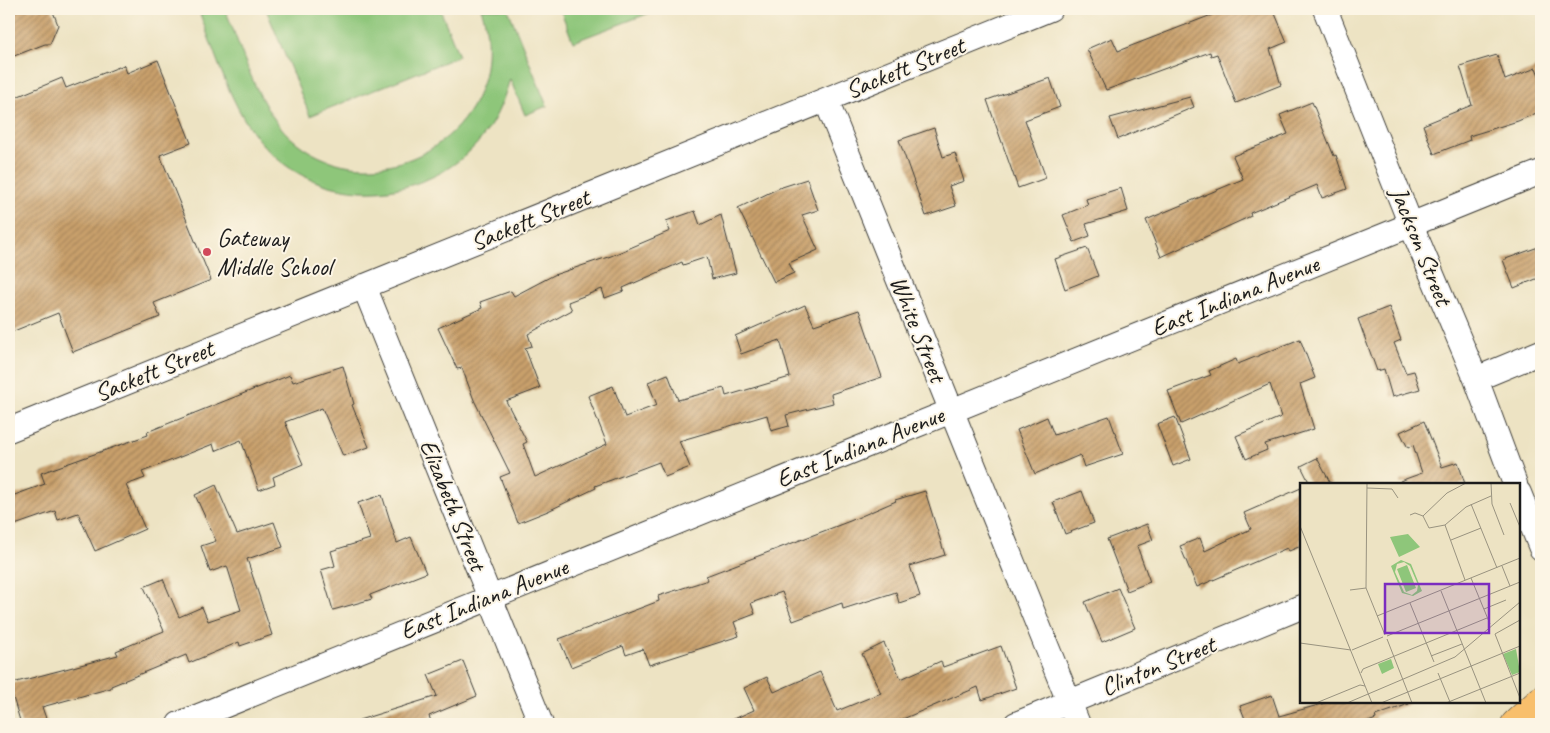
<svg xmlns="http://www.w3.org/2000/svg" width="1550" height="733" font-family="Caveat,sans-serif">
<style>
.park{fill:#8ec67a;stroke:#55714b}
.building{fill:url(#building-hatch)}
.lines{fill:none;stroke-linecap:round;stroke-linejoin:round}
.street-casing{stroke:#3b3a35;stroke-width:26}
.highway-casing{stroke:#3b3a35;stroke-width:29}
.street{stroke:#fff;stroke-width:24}
.highway{stroke:#f8bf6c;stroke-width:28}
.poi-dot{fill:#d1495b;stroke:#fcf5e5;stroke-width:2}
.labels{text-anchor:middle;dominant-baseline:central;stroke-width:4;stroke-linejoin:round;paint-order:stroke}
.street-label{font-size:25px;fill:#1c1c1c;stroke:#fcf5e5}
.poi-label{font-size:25px;fill:#1c1c1c;stroke:#fcf5e5;text-anchor:start}
.inset-road{fill:none;stroke:#999380;stroke-width:1}
.view{fill:#7b2cbf;fill-opacity:0.15;stroke:#7b2cbf;stroke-width:2.5}
.inset-edge{fill:none;stroke:#1c1c1c;stroke-width:2.5}
</style>
<defs>
<pattern id="building-hatch" width="6" height="6" patternUnits="userSpaceOnUse" patternTransform="scale(1.25)"><rect width="6" height="6" fill="#c9a06c"/><path d="M-1 1l2-2M0 6l6-6M5 7l2-2" fill="none" stroke="#a28258"/></pattern>
</defs>
<rect width="100%" height="100%" fill="#fcf5e5"/>
<filter id="ink" filterUnits="userSpaceOnUse"><feTurbulence type="fractalNoise" baseFrequency=".02" numOctaves="2"/><feDisplacementMap in="SourceGraphic" scale="10" xChannelSelector="R" yChannelSelector="G"/><feConvolveMatrix kernelMatrix="1 2 1 2 8 2 1 2 1" color-interpolation-filters="sRGB"/></filter>
<filter id="wash" filterUnits="userSpaceOnUse"><feTurbulence type="fractalNoise" baseFrequency=".0096" numOctaves="4" result="noise"/><feDisplacementMap in="SourceGraphic" scale="20" xChannelSelector="R" yChannelSelector="G"/><feGaussianBlur stdDeviation="1.12" result="paint"/><feColorMatrix in="noise" values="0 0 0 0 0 0 0 0 0 0 0 0 0 0 0 0 0 1.4 0 .05"/><feComposite in="paint" operator="in"/></filter>
<g filter="url(#wash)">
<rect width="100%" height="100%" fill="#ede3c3"/>
<path class="park" d="M198,9H225C243,52 256,105 290,137C362,203 480,153 487,58C488,42 487,24 481,9H508L547,106L525,115L510,79C504,98 498,115 487,131C435,205 323,212 263,145C231,110 215,52 198,9Z
M266,9H440L459,56L310,116Z
M560,9H660L573,42Z"/>
<g id="blocks">
<path class="building" d="M9,9H52L58,25L50,44H45L9,58Z
M1227,9H1273L1287,42L1270,49L1281,85L1236,103L1217,54L1211,56L1210,52L1106,90L1087,49L1112,38L1118,51Z
M1497,55L1505,80L1536,68L1541,80V111L1518,121L1469,136L1470,140L1434,154L1423,125L1472,105L1460,66Z
M158,60L191,143L160,155L211,280L154,303L160,317L73,352L58,313L9,333V100L62,78L66,88L124,65L127,73Z
M1050,78L1060,107L1025,120L1046,178L1018,188L987,100Z
M1190,97L1194,107L1118,139L1110,118Z
M1312,102L1334,156L1336,155L1347,189L1322,198L1317,185L1250,213L1251,216L1161,257L1146,220L1243,179L1233,156L1288,134L1280,115Z
M934,128L943,157L955,153L964,181L949,186L956,206L926,216L899,140Z
M807,179L818,210L802,215L818,250L789,263L794,273L774,282L738,208L779,188Z
M1121,188L1128,211L1086,224L1090,236L1074,242L1063,215L1088,205L1086,199Z
M695,211L700,225L721,215L736,273L712,279L707,257L683,265L682,262L623,288L624,291L605,298L602,289L568,302L572,310L528,334L532,346L525,348L540,388L506,401L527,442L523,444L535,477L607,444L588,396L613,386L625,417L657,405L648,382L668,374L678,400L724,388L726,396L790,377L780,340L741,354L735,336L805,305L814,325L859,310L882,377L831,394L833,403L786,415L789,426L771,431L767,415L679,441L690,467L665,477L659,462L595,486L596,488L548,511L518,523L500,477L510,473L474,400L462,368L457,369L438,328L482,308L480,302L511,291L514,296L554,275L611,256L670,231L666,221Z
M1541,246V277L1514,288L1503,260Z
M1087,248L1098,276L1065,289L1055,259Z
M1389,307L1401,340L1394,343L1406,373L1414,371L1420,389L1392,397L1384,369L1377,371L1358,319Z
M1300,339L1315,378L1300,384L1314,429L1265,444L1267,450L1246,459L1236,436L1281,417L1270,384L1181,424L1168,391L1211,375L1209,371L1236,359L1238,364Z
M343,366L354,404L352,405L369,447L343,456L322,408L285,422L303,464L273,477L275,484L259,490L241,440L215,451L213,444L142,472L145,478L126,485L145,529L95,551L78,513L58,520L55,511L9,527V497L45,484L41,473L148,435L147,432L290,375L293,382Z
M1109,416L1123,454L1084,467L1080,455L1035,474L1017,430L1047,417L1054,435Z
M1175,417L1191,459L1173,466L1157,424Z
M1424,421L1442,467L1458,462L1465,484H1400V481L1422,473L1413,445L1408,448L1400,432Z
M1317,458L1331,484H1310L1301,466Z
M216,485L237,534L274,522L283,547L247,559L272,635L240,646L239,642L189,663L186,655L111,686V688L42,707L48,724H21L9,684L118,655L116,651L164,631L144,587L163,579L179,617L202,607L208,621L241,610L227,566L210,572L201,546L216,541L195,495Z
M1301,488V546L1289,551L1287,548L1197,587L1180,546L1200,538L1205,551L1251,529L1244,513Z
M925,491L945,555L910,566L920,596L899,603L896,592L843,609L842,603L793,621L782,592L751,603L755,614L734,622L739,636L649,665L643,649L626,655L623,646L571,667L559,639L659,601L658,596L708,580L706,576L850,521L896,501L895,500Z
M1082,491L1094,523L1065,534L1053,502Z
M382,495L397,543L411,537L426,573L370,595L372,599L333,610L321,570L335,566L331,551L370,539L358,503Z
M1147,524L1153,540L1137,546L1150,582L1127,591L1107,539Z
M1118,588L1135,628L1102,642L1085,602Z
M884,643L901,679L941,661L943,667L1001,646L1016,688L982,700L978,687L891,724H723L754,710L744,688L767,677L774,692L820,672L837,711L881,693L862,654Z
M463,661L477,696L429,716L432,724H359V720L437,696L428,675Z
M1272,695L1279,716L1329,702H1409V704L1375,716L1376,719L1363,724H1247L1240,706Z"/>
</g>
</g>
<g filter="url(#ink)">
<use href="#blocks" fill-opacity="0" stroke="#3b3a35" stroke-width="1"/>
<g class="lines">
<defs>
<path id="street" d="M1325,9L1411,225L1476,379L1515,484
M826,100L1078,724
M364,286L541,724
M1476,379L1541,352
M9,430L1050,9
M1519,493L1541,548
M179,724L1541,172
M1016,724L1301,607"/>
<path id="highway" d="M1515,724L1541,700"/>
</defs>
<use href="#street" class="street-casing"/>
<use href="#highway" class="highway-casing"/>
<use href="#street" class="street"/>
<use href="#highway" class="highway"/>
</g>
</g>
<circle class="poi-dot" cx="207" cy="252" r="5"/>
<g class="labels">
<g class="street-label">
<text transform="translate(905 68) rotate(-22)">Sackett Street</text>
<text transform="translate(530 220) rotate(-22)">Sackett Street</text>
<text transform="translate(1421 246) rotate(68)">Jackson Street</text>
<text transform="translate(1235 296) rotate(-22)">East Indiana Avenue</text>
<text transform="translate(918 329) rotate(68)">White Street</text>
<text transform="translate(154 371) rotate(-22)">Sackett Street</text>
<text transform="translate(860 447) rotate(-22)">East Indiana Avenue</text>
<text transform="translate(453 505) rotate(68)">Elizabeth Street</text>
<text transform="translate(484 599) rotate(-22)">East Indiana Avenue</text>
<text transform="translate(1158 666) rotate(-22)">Clinton Street</text>
</g>
<g class="poi-label">
<text x="217" y="238">Gateway<tspan x="217" dy="29">Middle School</tspan></text>
</g>
</g>
<g transform="translate(1300 483)">
<rect width="220" height="220" fill="#ede3c3"/>
<path d="M91,176L94,185L82,191L78,181Z" fill="#8ec67a"/>
<path d="M108,51L120,64L99,74L90,54ZM101,77L111,81L122,108L113,113L102,110L91,83ZM104,79L110,83L118,102L117,108L112,112L104,109L95,89L97,81ZM107,82L116,105L106,109L97,86ZM216,166L220,189L212,192L203,171Z" fill="#8ec67a" fill-rule="evenodd"/>
<path class="inset-road" d="M67,0L66,105L85,152M191,0L192,21L204,52M67,5L92,6L98,15M210,20L220,44M171,21L197,85M110,32L115,30L123,33L129,45L145,42L166,24L191,13M123,33L147,10L166,0M145,42L165,97M0,43L72,220M151,57L181,45M202,83L210,103M171,95L190,141M50,107L66,105M141,108L186,220M110,120L134,179M184,126L206,117M77,133L220,75M220,137L195,151L220,215M87,153L220,99M87,156L112,220M0,160L51,167M52,167L83,154M131,173L162,161M61,190L63,186L187,135M138,190L150,219M16,220L60,202L65,203M47,220L155,174L220,119M81,220L220,163M146,220L220,190"/>
<path class="view" d="M85,101H189V150H85Z"/>
<rect width="220" height="220" class="inset-edge"/>
</g>
<rect width="1550" height="733" fill="none" stroke="#fcf5e5" stroke-width="30"/>
</svg>
